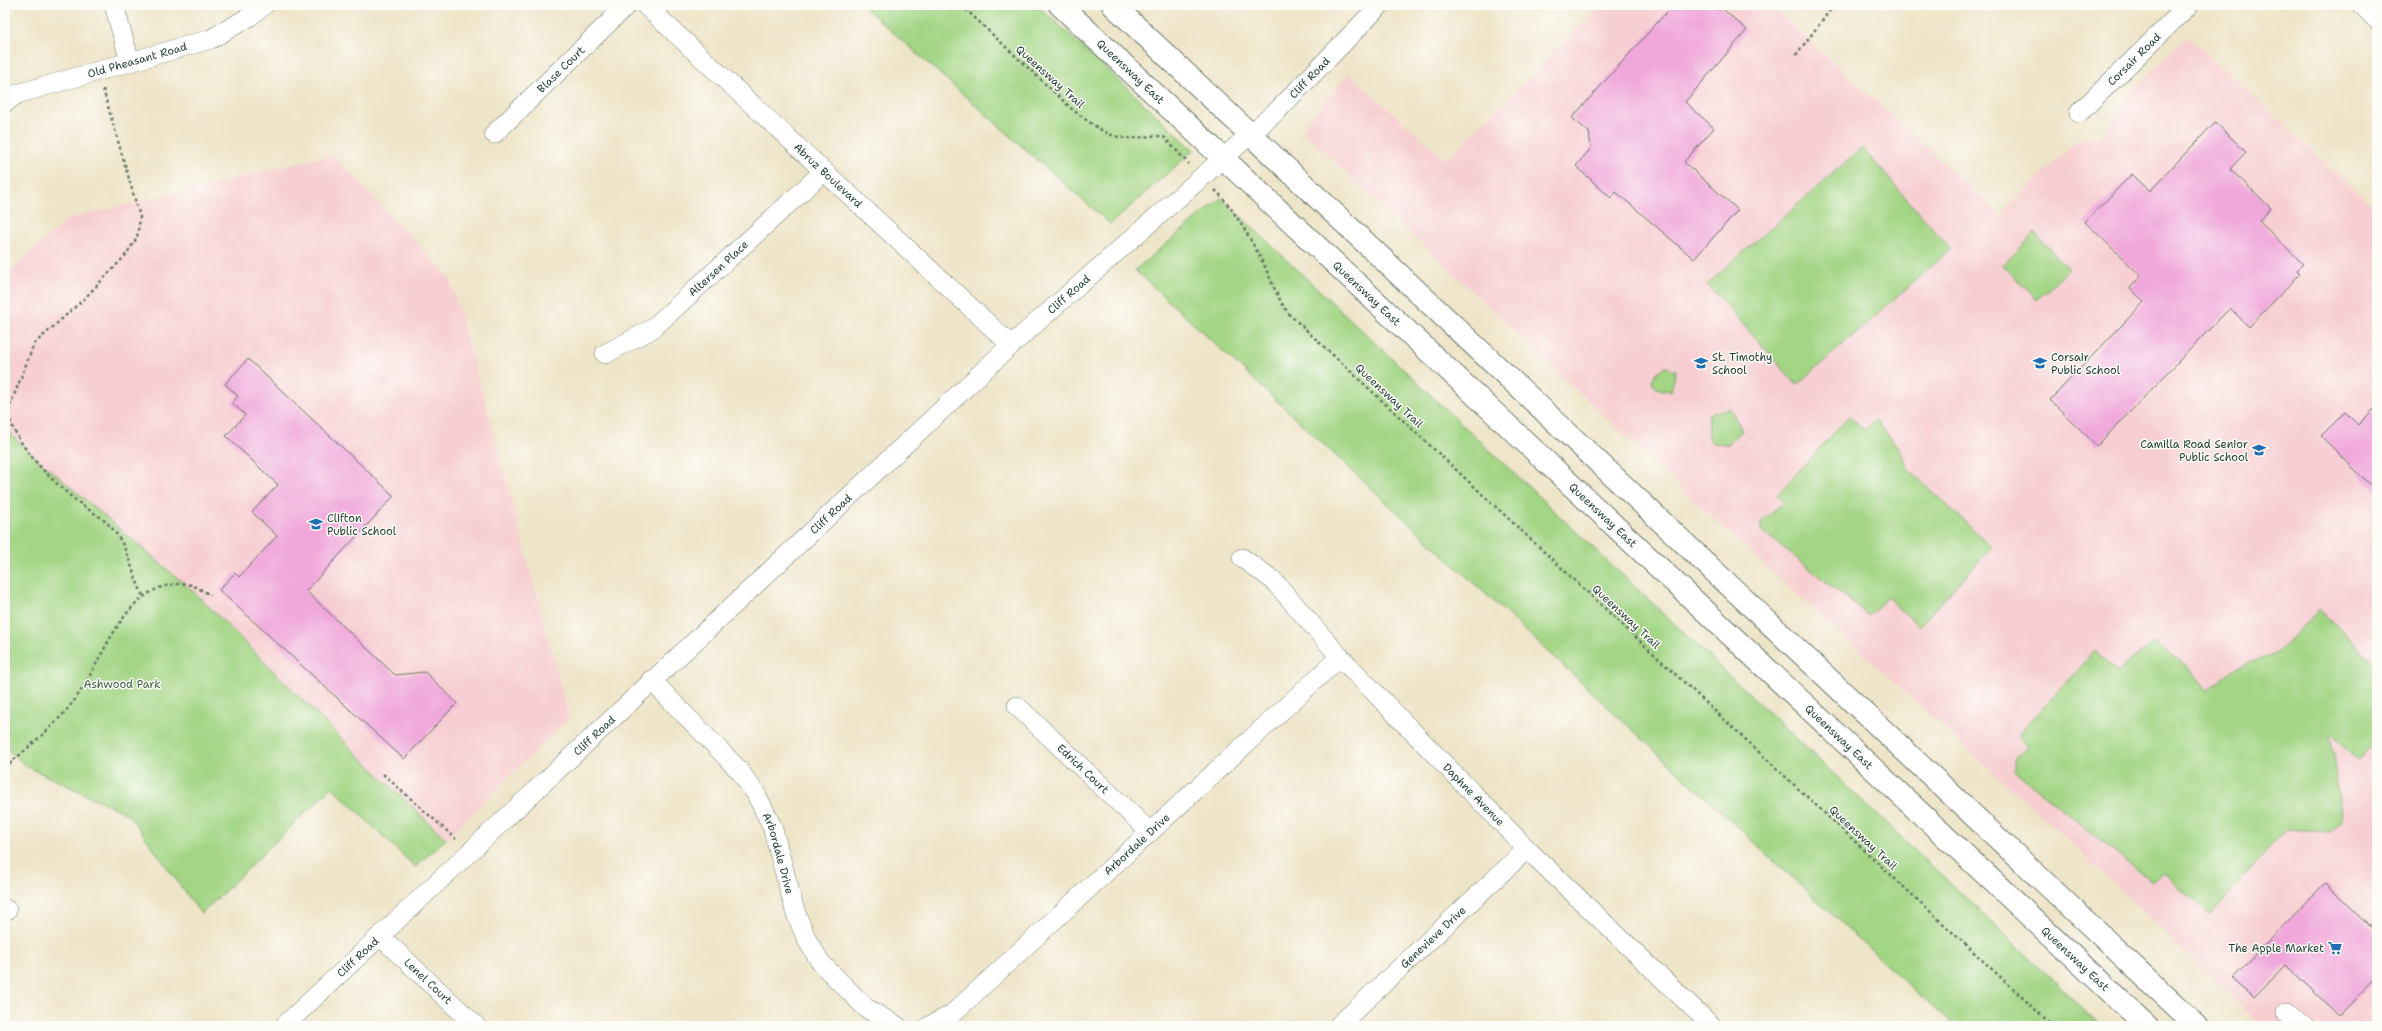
<svg xmlns="http://www.w3.org/2000/svg" width="2382" height="1031" font-family="'Shantell Sans',sans-serif">
<style>
.built{fill:#f7cfd2}
.green{fill:#a2d584;stroke:#60895c}
.building{fill:#f0a8db}
.lines{fill:none;stroke-linecap:round;stroke-linejoin:round}
.minor-casing{stroke:#677768;stroke-width:20}
.major-casing{stroke:#677768;stroke-width:24}
.path{stroke:#677768;stroke-width:2.5;stroke-dasharray:3 3;stroke-linecap:butt}
.minor{stroke:#fff;stroke-width:19}
.major{stroke:#fff;stroke-width:22}
.labels{text-anchor:middle;dominant-baseline:central;stroke-width:3;stroke-linejoin:round;paint-order:stroke}
.street-label{font-size:11px;fill:#1f3d34;stroke:#fdfcf7}
.poi-label{font-size:11px;fill:#1f3d34;stroke:#fdfcf7;text-anchor:start}
.park-label{font-size:11px;fill:#406348;stroke:#fdfcf7}
</style>
<rect width="100%" height="100%" fill="#fdfcf7"/>
<filter id="ink" filterUnits="userSpaceOnUse"><feTurbulence type="fractalNoise" baseFrequency=".025" numOctaves="2"/><feDisplacementMap in="SourceGraphic" scale="8" xChannelSelector="R" yChannelSelector="G"/><feConvolveMatrix kernelMatrix="1 2 1 2 8 2 1 2 1" color-interpolation-filters="sRGB"/></filter>
<filter id="wash" filterUnits="userSpaceOnUse"><feTurbulence type="fractalNoise" baseFrequency=".012" numOctaves="4" result="noise"/><feDisplacementMap in="SourceGraphic" scale="16" xChannelSelector="R" yChannelSelector="G"/><feGaussianBlur stdDeviation="0.9" result="paint"/><feColorMatrix in="noise" values="0 0 0 0 0 0 0 0 0 0 0 0 0 0 0 0 0 1.4 0 .05"/><feComposite in="paint" operator="in"/></filter>
<g filter="url(#wash)">
<rect width="100%" height="100%" fill="#eee4c8"/>
<path class="built" d="M1602,5H1770L2004,218V210L2078,140L2100,137L2114,120L2129,94L2187,36L2377,210V1026H2263L2070,842L1702,508L1306,134V124L1349,74L1446,160Z
M333,155L449,277L497,445L569,717L446,839L5,429V277L67,219Z"/>
<path class="green" d="M862,5H1037L1194,150L1110,224Z
M1862,148L1951,249L1797,385L1707,284Z
M1221,198L2102,1026H1953L1135,270Z
M2035,233L2069,269L2037,300L2003,265Z
M1665,367L1676,370L1671,391C1649,390 1646,378 1665,367Z
M1730,408L1742,431L1728,444L1712,443L1708,438L1709,414Z
M1849,416L1865,430L1875,420L1899,448L1909,470L1992,547L1919,626L1887,597L1869,616L1761,530V522L1784,502L1777,495Z
M5,429L35,457L194,592L360,757L446,839L415,867L332,787L201,914L129,815L28,767L5,748Z
M2319,609L2377,665V740L2358,760L2330,733L2342,822L2330,832L2287,829L2210,915L2164,873L2151,881L2014,770V759L2028,747L2017,736L2095,651L2118,672L2153,643L2189,667L2207,691L2233,669L2278,652Z"/>
<g id="blocks">
<path class="building" d="M1673,5H1718L1747,30L1685,102L1714,128L1684,162L1738,210L1694,259L1616,192L1611,198L1576,166L1591,148L1589,132L1572,118Z
M2215,122L2246,152L2230,169L2271,208L2259,221L2303,264L2297,270L2300,274L2249,327L2230,308L2097,446L2050,400L2144,302L2130,288L2141,276L2085,222L2132,174L2150,191Z
M248,359L394,496L306,591L395,675L425,672L457,703L404,759L219,590L235,573L239,577L277,536L252,512L278,485L226,436L245,415L232,403L238,396L225,384Z
M2377,406V492L2321,436L2345,412L2358,425Z
M2325,883L2377,934V976L2339,1016L2286,965L2254,998L2233,978Z"/>
</g>
</g>
<g filter="url(#ink)">
<use href="#blocks" fill-opacity="0" stroke="#677768" stroke-width="1"/>
<g class="lines">
<defs>
<g id="minor">
<path d="M114,5L130,62"/>
<path id="s1" d="M645,5L1011,345"/>
<path d="M2362,5L2377,20"/>
<path id="s2" d="M5,103L17,94L211,39L249,17L264,5"/>
<path id="s3" d="M2079,113L2189,5"/>
<path id="s4" d="M494,134L627,5"/>
<path id="s5" d="M605,354L652,329L823,172"/>
<path id="s6" d="M1242,558L1273,580L1340,657L1527,849L1712,1026"/>
<path id="s7" d="M651,680L739,770L756,794L772,826L795,911L807,940L821,963L866,1008L897,1026"/>
<path id="s8" d="M1017,706L1149,831"/>
<path d="M5,909L7,910"/>
<path id="s9" d="M380,936L476,1026"/>
<path d="M2287,1012L2303,1026"/>
<path id="s10" d="M284,1026L1011,345L1278,110L1380,5"/>
<path id="s11" d="M929,1026L951,1015L1340,657"/>
<path id="s12" d="M1338,1026L1527,849"/>
</g>
<g id="major">
<path id="s13" d="M1060,5L2147,1026"/>
<path d="M1113,5L2197,1026"/>
</g>
</defs>
<use href="#minor" class="minor-casing"/>
<use href="#major" class="major-casing"/>
<path class="path" d="M961,5L1073,110C1088,121 1106,137 1126,138C1139,140 1151,133 1164,137L1189,164
M1796,55L1834,5
M103,89L140,217L137,238L125,256L84,299L34,344L8,411C13,444 53,482 78,502C88,510 101,516 110,526C128,545 132,574 144,598
M1215,190C1234,208 1251,240 1263,263C1272,281 1277,299 1290,315L2053,1026
M5,768C28,747 54,727 73,702C104,663 122,580 186,584C193,584 204,592 211,595
M383,774L456,839"/>
<use href="#minor" class="minor"/>
<use href="#major" class="major"/>
</g>
</g>
<defs>
<symbol id="school-bare" viewBox="-9 -9 18 18"><path d="M0-5L7-2L0 1L-7-2ZM-4 1L0 2.5L4 1V4Q0 6-4 4Z" fill="#1f6fb2" stroke="#fdfcf7" stroke-width="2.5" paint-order="stroke"/></symbol>
<symbol id="supermarket-bare" viewBox="-9 -9 18 18"><path d="M-6-5.5h2.5l.6 2H6L4.5 2H-2.5L-4.4-4H-6ZM-1.5 3.2a1.3 1.3 0 1 0 .1 0ZM3 3.2a1.3 1.3 0 1 0 .1 0Z" fill="#1f6fb2" stroke="#fdfcf7" stroke-width="2.5" paint-order="stroke"/></symbol>
</defs>
<g fill-rule="evenodd">
<use href="#school-bare" x="1691" y="353" width="20" height="20"/>
<use href="#school-bare" x="2030" y="353" width="20" height="20"/>
<use href="#school-bare" x="2249" y="440" width="20" height="20"/>
<use href="#school-bare" x="306" y="514" width="20" height="20"/>
<use href="#supermarket-bare" x="2325" y="938" width="20" height="20"/>
</g>
<g class="labels">
<g class="street-label">
<text stroke="none"><textPath href="#s2" startOffset="140">Old Pheasant Road</textPath></text>
<text stroke="none"><textPath href="#s3" startOffset="77">Corsair Road</textPath></text>
<text stroke="none"><textPath href="#s4" startOffset="93">Blase Court</textPath></text>
<text stroke="none"><textPath href="#s13" startOffset="97">Queensway East</textPath></text>
<text transform="translate(1050 77) rotate(42)">Queensway Trail</text>
<text stroke="none"><textPath href="#s10" startOffset="1397">Cliff Road</textPath></text>
<text stroke="none"><textPath href="#s1" startOffset="250">Abruz Boulevard</textPath></text>
<text stroke="none"><textPath href="#s5" startOffset="143">Altersen Place</textPath></text>
<text stroke="none"><textPath href="#s13" startOffset="421">Queensway East</textPath></text>
<text stroke="none"><textPath href="#s10" startOffset="1073">Cliff Road</textPath></text>
<text transform="translate(1389 396) rotate(43)">Queensway Trail</text>
<text stroke="none"><textPath href="#s10" startOffset="749">Cliff Road</textPath></text>
<text stroke="none"><textPath href="#s13" startOffset="745">Queensway East</textPath></text>
<text transform="translate(1626 617) rotate(43)">Queensway Trail</text>
<text stroke="none"><textPath href="#s10" startOffset="425">Cliff Road</textPath></text>
<text stroke="none"><textPath href="#s13" startOffset="1069">Queensway East</textPath></text>
<text stroke="none"><textPath href="#s8" startOffset="91">Edrich Court</textPath></text>
<text stroke="none"><textPath href="#s6" startOffset="332">Daphne Avenue</textPath></text>
<text transform="translate(1863 838) rotate(43)">Queensway Trail</text>
<text stroke="none"><textPath href="#s11" startOffset="277">Arbordale Drive</textPath></text>
<text stroke="none"><textPath href="#s7" startOffset="219">Arbordale Drive</textPath></text>
<text stroke="none"><textPath href="#s12" startOffset="130">Genevieve Drive</textPath></text>
<text stroke="none"><textPath href="#s10" startOffset="101">Cliff Road</textPath></text>
<text stroke="none"><textPath href="#s13" startOffset="1393">Queensway East</textPath></text>
<text stroke="none"><textPath href="#s9" startOffset="66">Lenel Court</textPath></text>
</g>
<g class="poi-label">
<text x="1712" y="357">St. Timothy<tspan x="1712" dy="13">School</tspan></text>
<text x="2051" y="357">Corsair<tspan x="2051" dy="13">Public School</tspan></text>
<text x="2248" y="444" text-anchor="end">Camilla Road Senior<tspan x="2248" dy="13">Public School</tspan></text>
<text x="327" y="518">Clifton<tspan x="327" dy="13">Public School</tspan></text>
<text x="2324" y="948" text-anchor="end">The Apple Market</text>
</g>
<g class="park-label">
<text x="122" y="684">Ashwood Park</text>
</g>
</g>
<rect width="2382" height="1031" fill="none" stroke="#fdfcf7" stroke-width="20"/>
</svg>
